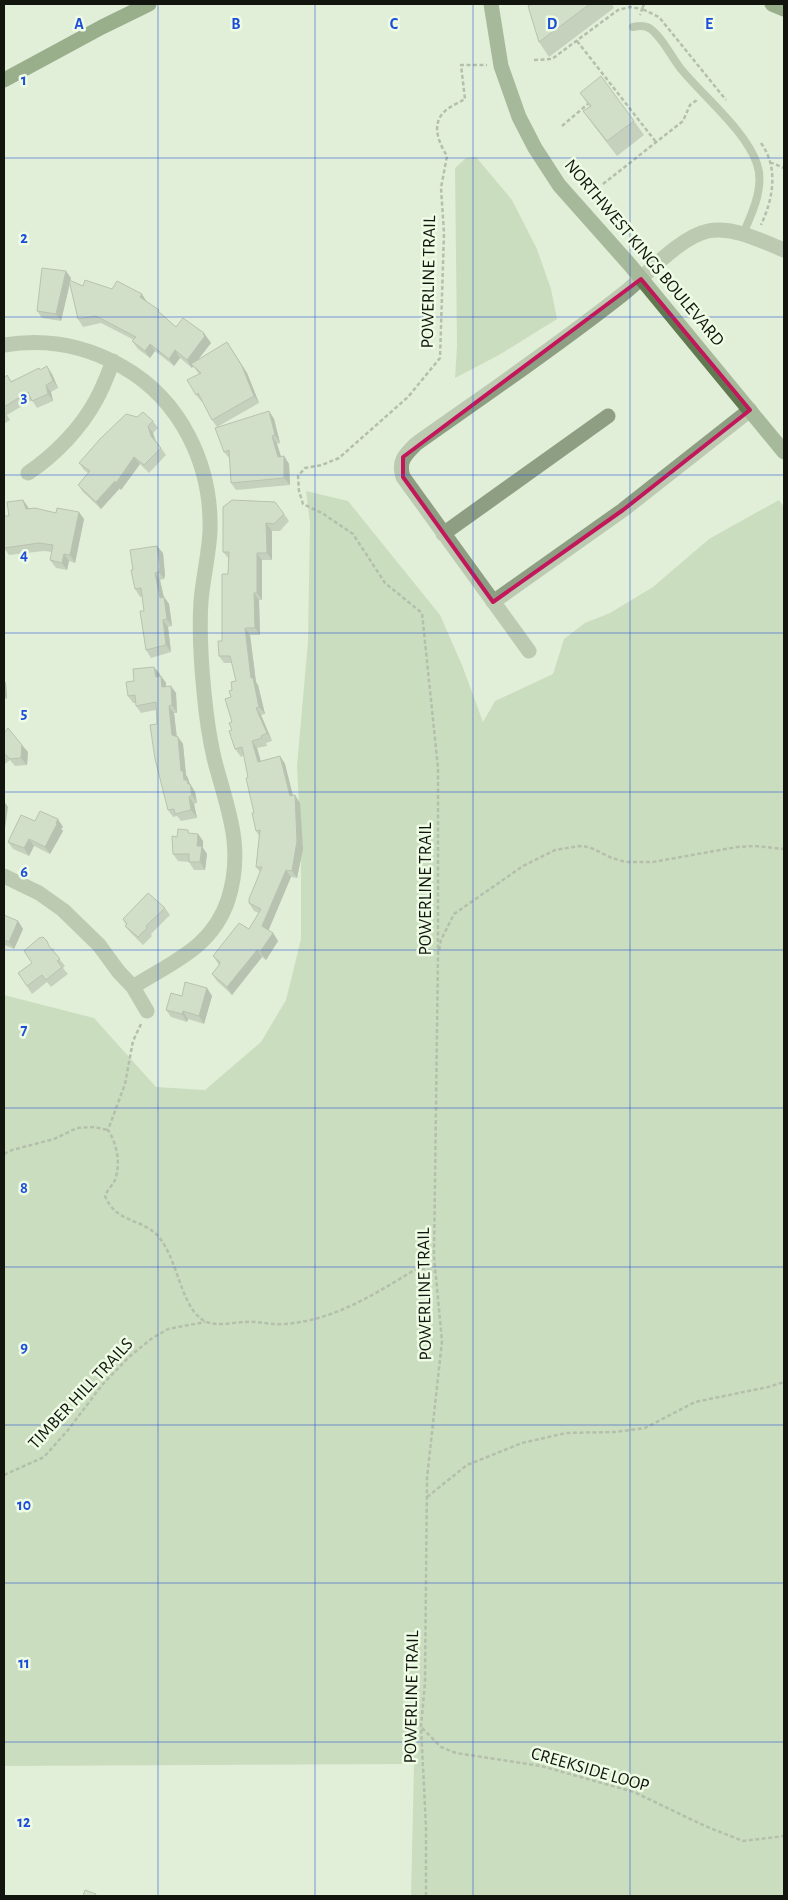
<svg xmlns="http://www.w3.org/2000/svg" width="788" height="1900" font-family="'Alegreya Sans',sans-serif">
<style>
.green{fill:#b0c7a0}
.lines{fill:none;stroke-linecap:round;stroke-linejoin:round}
.path{stroke:#7c8576;stroke-width:2.5;stroke-dasharray:4 2.5;stroke-linecap:butt}
.lane{stroke:#8d9e82;stroke-width:8}
.street{stroke:#8d9e82;stroke-width:15}
.secondary{stroke:#617950;stroke-width:15}
.primary{stroke:#425f2b;stroke-width:15}
.wall{fill:#a3ae9b}
.shaded-wall{fill:#848d7e}
.building{fill:#bdcab4;stroke:#848d7e}
.marked{fill:none;stroke:#c2185b;stroke-width:4;stroke-linejoin:round}
.grid{fill:none;stroke:#1d4ed8;stroke-width:1;stroke-opacity:0.55}
.labels{text-anchor:middle;dominant-baseline:central;stroke-width:5;stroke-linejoin:round;paint-order:stroke}
.street-label{font-size:18px;fill:#11150d;stroke:#eefce5}
.grid-label{font-size:16px;text-anchor:middle;font-weight:bold;fill:#1d4ed8;stroke:#eefce5;stroke-width:5;stroke-linejoin:round;paint-order:stroke}
</style>
<rect width="100%" height="100%" fill="#e1efd8"/>
<path class="green" d="M476,157L512,200L537,249L551,289L557,319L499,355L455,378L457,346L455,168L466,158Z
M306,491L348,501L440,615L462,665L483,722L495,701L553,674L564,639L585,623L610,613L653,587L709,539L779,500L784,507V1896H411L414,1764L4,1766V995L94,1018L156,1087L205,1090L261,1042L286,1000L301,939V841L297,766L308,641L310,523Z"/>
<g class="lines">
<path class="path" d="M644,4L642,9L659,17L726,100
M577,41L656,142
M534,60L552,59L618,10L630,7L642,9L640,15
M562,126L589,103
M761,143C779,168 773,199 761,225
M770,162L784,168
M603,184L683,121L690,105L697,100
M439,950L441,940L454,914L523,866L555,850L579,846L589,847L612,858L626,862H653L737,847L755,846L784,849
M141,1024L133,1041L125,1084L108,1130C117,1144 121,1163 115,1180C113,1185 107,1190 105,1196C117,1224 140,1217 158,1236C177,1258 180,1300 199,1317C211,1329 231,1322 246,1322C259,1321 271,1325 284,1324C333,1321 375,1294 416,1269H426L436,1272
M4,1154L12,1150L54,1139L77,1128L94,1127L108,1130
M4,1475L44,1457L68,1430L102,1385L129,1357L151,1339L168,1329L205,1322
M427,1497L467,1465L522,1443L566,1433L615,1432L645,1428L695,1402L768,1387L784,1382
M422,1728L441,1747L456,1753L541,1766L634,1792L705,1826L743,1841L784,1836
M426,1896V1827L421,1727L425,1682L427,1478L442,1341L434,1256L438,956V768L422,613L385,583L353,534L322,513L303,504L299,491L298,476L305,468L322,465L339,458L408,397L440,358L444,233L441,188L447,156C439,143 431,125 444,112C449,107 458,103 465,99L461,65H487"/>
<path class="lane" d="M633,27C641,25 649,26 654,32C665,42 672,58 681,69C704,97 746,131 757,164C765,187 752,213 743,234"/>
<path class="street" d="M4,345C47,338 85,345 123,367C181,400 212,465 210,531C209,554 203,578 201,601C199,631 201,662 204,692C206,714 209,736 214,758C227,809 245,846 228,900C212,948 172,962 133,987
M28,473C55,455 81,428 96,400C103,388 108,374 113,361
M443,534L608,416
M493,602L623,510L750,410
M529,651L403,477C398,461 405,455 416,444C485,395 556,347 623,294C645,277 679,237 708,231C734,226 761,241 784,250
M4,876L39,893L63,910L99,945L118,971L133,987L147,1011"/>
<path class="secondary" d="M491,4L501,66L519,117L535,148L559,185L630,265L784,452"/>
<path class="primary" d="M772,4L784,9
M4,80L102,27L149,4"/>
</g>
<path class="wall" d="M532,4H612L614,8L549,57L539,42Z
M580,93L634,121L644,135L617,156L594,126L583,111L590,107Z
M71,278L70,281L83,286L147,302L176,327L209,340L211,343L197,361L227,342L247,373L259,403L217,427L212,420L203,401L202,402L196,395L199,374L193,366L192,368L180,358L174,366L155,351L150,358L138,349L132,341L134,340L101,323L83,327L78,319L70,283L61,321L42,318L37,311Z
M40,370L52,374L58,388L51,392L53,401L37,408L32,400L7,415L10,420L4,424V378L7,375L11,381Z
M269,411L274,419L280,443L277,444L281,456H284L289,464L290,485L236,490L231,483L230,459L224,452Z
M153,421L158,428L153,433L156,441L166,455L149,473L140,464L121,490L120,488L101,509L83,492L78,485L88,473L84,470L79,463Z
M23,500L29,509L84,519L75,563L69,561L67,570L56,568L50,560L52,552L44,551L9,555L4,548L9,516Z
M223,507L284,514L289,521L280,531H272V560H262V600H259L260,635H250L256,682L258,685L265,714L261,715L272,741L266,743L267,746L257,748L261,761L280,756L285,764L293,796L300,803L303,849L297,878L291,877L268,931L273,933L278,941L266,960L262,957L232,995L217,981L212,974L219,965L213,956L249,929L259,913L254,911L249,903L260,872L256,867L259,836L256,831L254,813L244,755L241,757L235,749L232,730L231,697L232,690L236,681L232,663H224L219,656L222,641L229,559L223,552Z
M163,553L165,575L164,579L160,580L164,597L169,604L172,626L168,627L171,652L151,658L146,650L144,611L142,596L140,597L135,589L133,570Z
M160,674V676H161L166,683V687L176,693L177,713H174L177,736L178,737L183,744L186,775L188,778L189,782L195,792L197,803L194,804L197,818L181,821L177,816L173,817L168,810L157,724L156,710L141,713L136,706V703H133L128,696L134,681Z
M4,680L6,683L7,699H4Z
M4,733L28,752L27,765L15,766L10,760L4,765Z
M63,827L61,829L63,831L50,854L34,846L29,856L13,849L8,842Z
M191,834H198L203,841V848L207,854L205,870H194L189,862L178,861L173,854L177,837Z
M165,908L170,915L151,934L152,936L143,945L131,933L125,926L126,925L123,919Z
M4,915L18,921L23,929L14,949L4,945Z
M53,948L54,952L65,966L63,968L68,974L51,987L47,982L32,994L18,973Z
M207,988L212,996L204,1024L188,1019L187,1022L171,1017L166,1010L182,996Z"/>
<path class="shaded-wall" d="M66,271L71,278L61,321L56,314Z
M142,294L147,302L140,297Z
M204,333L211,343L193,366L191,364L193,366L192,368L187,360Z
M227,342L247,373L259,403L254,396Z
M150,344L155,351L150,358L145,351Z
M175,350L180,358L174,366L169,359Z
M47,366L52,374L58,388L53,381Z
M46,385L51,392L53,401L48,394Z
M269,411L274,419L280,443L275,435Z
M148,426L153,433L156,443L151,436Z
M272,436L277,444L283,464L278,457Z
M284,456L289,464L290,485L284,478Z
M134,457L140,464L121,490L116,483Z
M115,481L120,488L101,509L96,502Z
M23,500L28,507L31,516L26,509Z
M79,512L84,519L75,563L70,555Z
M266,523L272,531V560L267,553Z
M157,546L163,553L165,575L164,579L159,572Z
M257,553L262,560V600L257,593Z
M64,554L69,561L67,570L62,563Z
M155,573L160,580L164,599V597L169,604L172,626L167,619L160,598Z
M254,593L259,600L260,635L255,628Z
M163,620L168,627L171,652L166,645Z
M245,628L250,635L256,682L258,685L265,714L259,707L251,678Z
M154,667L160,674L161,684L156,677Z
M161,676L166,683L167,695L162,687Z
M4,680L6,683L7,699L4,694Z
M171,686L176,693L177,713L172,705Z
M169,706L174,713L177,742L172,735Z
M256,708L261,715L272,741L267,733Z
M178,737L183,744L186,775L188,778L189,782L195,792L197,803L192,795L181,771Z
M252,741L257,748L263,770L258,762Z
M22,745L28,752L27,765L21,758Z
M280,756L285,764L295,804L290,796Z
M295,795L300,803L303,849L297,878L292,871Z
M189,797L194,804L197,818L191,810Z
M4,801L8,807L4,836Z
M58,819L63,827L61,829L63,831L50,854L45,847Z
M198,834L203,841V848L207,854L205,870L200,862L197,846Z
M29,839L34,846L29,856L24,848Z
M286,870L291,877L267,934L262,926Z
M18,921L23,929L14,949L9,942Z
M273,933L278,941L266,960L260,952Z
M257,950L262,957L232,995L227,987Z
M207,988L212,996L204,1024L199,1016Z
M183,1011L188,1019L187,1022L182,1014Z"/>
<path class="building" d="M532,4H590L539,42L528,6Z
M601,76L634,121L607,141L583,111L591,106L580,93Z
M42,268L66,271L56,314L37,311Z
M69,280L83,286L85,280L112,289L117,281L142,294L140,297L159,310L158,311L176,327L183,318L204,333L203,334L205,336L187,360L175,350L169,359L150,344L145,351L132,341L136,337L96,316L78,319Z
M227,342L242,366L254,396L212,420L198,393L196,395L187,380L201,373L191,364Z
M47,366L53,381L46,385L48,394L32,401L28,392L4,407V378L7,375L11,382L39,368L40,370Z
M269,411L275,435L272,436L278,457L284,456V478L231,483L229,450L224,452L215,428Z
M143,412L153,421L148,426L151,436L161,448L144,465L134,457L116,483L115,481L96,502L78,485L90,471L79,463L100,439L126,414L137,417Z
M23,500L26,509L35,508L56,513L57,508L79,512L70,555L64,554L62,563L50,560L53,545L39,543L4,548V516H9L7,502Z
M232,500L275,502L284,514L274,524L266,523L267,553H257V593H254L255,628H245L251,678H253L259,707L256,708L267,733L261,736L262,738L252,741L258,762L280,756L290,796L295,795L297,841L292,871L286,870L262,926L273,933L260,952L257,950L227,987L212,974L219,965L220,962L213,956L239,923L249,929L261,909L249,903V899L262,867H256L260,830L256,831L252,813H254L246,778L248,777L242,747L235,749L229,731L232,730L229,723L232,722L225,699L231,697L229,691L232,690L231,682L236,681L230,656H219L218,641H222V574H228L229,552H223V507Z
M157,546L160,567L159,572L155,573L160,598L164,597L167,619L163,620L166,645L146,650L140,611H144L141,588L135,589L131,570H133L130,550Z
M154,667L156,677L161,676L162,687L171,686L172,705L169,706L172,735L178,737L181,771H183L184,780H187L188,784H190L192,795L189,797L191,810L175,814L174,809L168,810L155,759L150,725L157,724L156,702L136,706L135,695L128,696L126,682L134,681L133,669Z
M8,728L22,745L21,758L10,759L4,753V733Z
M40,811L58,819L56,823L57,824L45,847L29,839L24,848L8,842L21,815L35,821Z
M178,829L188,830V833L198,834L197,846H202L200,862H189V854H173L172,836L177,837Z
M148,893L165,908L146,926L147,928L138,937L125,926L127,924L123,919Z
M4,915L18,921L9,942L4,940Z
M43,937L47,941L49,946L60,959L57,961L62,967L46,980L42,975L27,986L18,973L32,963L24,951L39,938Z
M185,982L207,988L199,1016L183,1011L182,1014L166,1010L171,993L182,996Z
M85,1890L96,1894L95,1896H83Z"/>
<path d="M0 0H788V1900H0ZM641,279L750,410L623,510L493,602L403,477V457Z" fill="#e1efd8" fill-opacity=".55" fill-rule="evenodd"/>
<path class="marked" d="M641,279L750,410L623,510L493,602L403,477V457Z"/>
<path class="grid" d="M158,4V1896M315,4V1896M473,4V1896M630,4V1896M4,158H784M4,317H784M4,475H784M4,633H784M4,792H784M4,950H784M4,1108H784M4,1267H784M4,1425H784M4,1583H784M4,1742H784"/>
<g class="labels">
<g class="street-label">
<text transform="translate(644 253) rotate(50)">NORTHWEST KINGS BOULEVARD</text>
<text transform="translate(429 282) rotate(-89)">POWERLINE TRAIL</text>
<text transform="translate(426 889) rotate(-90)">POWERLINE TRAIL</text>
<text transform="translate(425 1294) rotate(-91)">POWERLINE TRAIL</text>
<text transform="translate(81 1394) rotate(-47)">TIMBER HILL TRAILS</text>
<text transform="translate(412 1697) rotate(-89)">POWERLINE TRAIL</text>
<text transform="translate(590 1770) rotate(16)">CREEKSIDE LOOP</text>
</g>
</g>
<g class="grid-label">
<text x="79" y="29">A</text>
<text x="236" y="29">B</text>
<text x="394" y="29">C</text>
<text x="552" y="29">D</text>
<text x="709" y="29">E</text>
<text x="24" y="85">1</text>
<text x="24" y="243">2</text>
<text x="24" y="402">3</text>
<text x="24" y="560">4</text>
<text x="24" y="718">5</text>
<text x="24" y="877">6</text>
<text x="24" y="1035">7</text>
<text x="24" y="1193">8</text>
<text x="24" y="1352">9</text>
<text x="24" y="1510">10</text>
<text x="24" y="1668">11</text>
<text x="24" y="1827">12</text>
</g>
<rect width="788" height="1900" fill="none" stroke="#11150d" stroke-width="10"/>
</svg>
